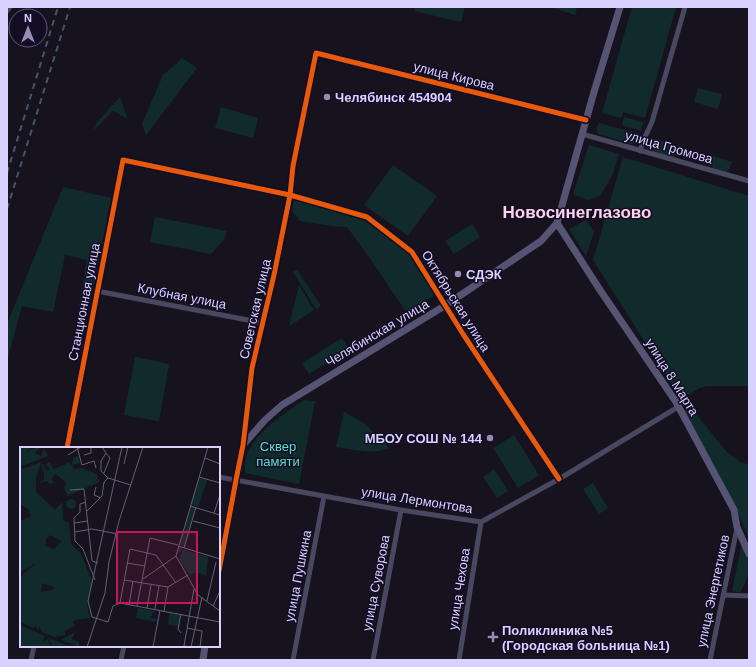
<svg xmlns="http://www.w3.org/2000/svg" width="756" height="667" font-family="Helvetica,sans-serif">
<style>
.green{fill:#112b2d}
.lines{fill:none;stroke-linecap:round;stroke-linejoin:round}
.street{stroke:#4a4860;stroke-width:5}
.secondary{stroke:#575473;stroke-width:7}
.rail{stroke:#43576a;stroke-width:2;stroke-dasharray:6 5;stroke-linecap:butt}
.cycleway-casing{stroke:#130d25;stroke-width:8}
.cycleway{stroke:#e8590c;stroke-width:5}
.poi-dot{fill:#958eb1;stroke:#130d25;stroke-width:1.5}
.labels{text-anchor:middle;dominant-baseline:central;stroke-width:3;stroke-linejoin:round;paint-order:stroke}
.street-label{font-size:13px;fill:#d9d1ff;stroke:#130d25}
.poi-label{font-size:13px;font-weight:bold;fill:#d9d1ff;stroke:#130d25;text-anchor:start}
.park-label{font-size:13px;fill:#58e4c9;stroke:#130d25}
.district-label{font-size:17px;font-weight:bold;fill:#ffd3ed;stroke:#130d25}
.inset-road{fill:none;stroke:#645f79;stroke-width:1}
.view{fill:#c2185b;fill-opacity:0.15;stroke:#c2185b;stroke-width:2}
.inset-edge{fill:none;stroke:#d9d1ff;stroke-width:2}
</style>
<rect width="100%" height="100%" fill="#16131f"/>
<path class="green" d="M415,7H465L461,22L414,11Z
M553,7H577L575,15L553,8Z
M632,7H676L645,118L623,112L621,118L602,113Z
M182,58L197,68L146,135L142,124L163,75L174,66Z
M698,88L722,94L718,109L694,102Z
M120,97L129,123L128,119L113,111L93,131L98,121Z
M221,107L258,118L253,138L215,128Z
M624,117L644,122L641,131L622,125Z
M599,123L640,134L639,139L637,142L631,144L599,134C596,131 596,127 599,123Z
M648,137L681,147L673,158L648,150C644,145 646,142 648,137Z
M589,145L619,154L613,174L600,196L588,200L573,194Z
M710,155L732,162L729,169L726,173L713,170Z
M623,157L749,196V386H707L700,388L681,399L593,260Z
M393,165L437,196L408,236L364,205Z
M63,187L111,198L88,313H78L87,260L65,255L53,312L22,306L8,357L7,356V324Z
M294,200L366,221L409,253L435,295L406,312L374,264L347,227L332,226L300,221L292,211Z
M155,217L227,231L224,240L211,254L150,242Z
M586,220L594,232L586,256L569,229Z
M472,224L480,237L454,254L445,241Z
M297,270L321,306L316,309L293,272Z
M299,285L314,310L289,326Z
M342,338L349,349L309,374L302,363Z
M135,357L169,364L159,421L124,415Z
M304,400L315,401L299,484L245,473C245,467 244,461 247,455C256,431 284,414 304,400Z
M688,407L692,409L726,451L741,463L749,464V539L734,504L683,411L685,408Z
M344,412L364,423L389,448C373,455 353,449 336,447Z
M514,435L539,475L518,488L493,448Z
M494,469L508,491L497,498L483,477Z
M593,483L608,508L599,514L583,489Z
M742,543L749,561V574L740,593L732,591Z"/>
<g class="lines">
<path class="street" d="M7,11L10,7
M582,134L749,181
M640,151L644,139L652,122L685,7
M97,291L263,323
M243,445L244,437L252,368L274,275L290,195L293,166L316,53L586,120
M67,448L123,160L290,195L367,217L412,252L463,334L559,479
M219,477L401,510L481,522L559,479L678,407
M724,595L749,596
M31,660L34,646
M121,660L124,646
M293,660L324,496
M373,660L401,510
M459,660L481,522
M710,660L737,528"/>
<path class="secondary" d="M557,223L600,290L676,402L734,510L737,527L749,554
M219,571L236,480L243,445L265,420L282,405L446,305L541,241L557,223L594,92L620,7
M203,660L205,646"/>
<path class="rail" d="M7,173L39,69L58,7
M7,209L70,7"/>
<defs>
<path id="cycleway" d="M67,448L123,160L290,195L367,217L412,252L463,334L559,479
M219,571L236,480L243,445L244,437L252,368L274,275L290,195L293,166L316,53L586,120"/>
</defs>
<use href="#cycleway" class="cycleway-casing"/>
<use href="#cycleway" class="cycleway"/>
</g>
<g class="poi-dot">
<circle cx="327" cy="97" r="4"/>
<circle cx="458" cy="274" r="4"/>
<circle cx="490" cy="438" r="4"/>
<path d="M491 631h4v4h4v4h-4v4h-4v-4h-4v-4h4z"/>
</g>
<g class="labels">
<g class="street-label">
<text transform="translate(454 76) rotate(14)">улица Кирова</text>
<text transform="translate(669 147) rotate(16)">улица Громова</text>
<text transform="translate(182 296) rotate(11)">Клубная улица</text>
<text transform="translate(456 301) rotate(58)">Октябрьская улица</text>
<text transform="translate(84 302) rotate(-79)">Станционная улица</text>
<text transform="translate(255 309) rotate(-77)">Советская улица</text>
<text transform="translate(377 333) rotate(-31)">Челябинская улица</text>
<text transform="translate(672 377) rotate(58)">улица 8 Марта</text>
<text transform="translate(417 500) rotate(9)">улица Лермонтова</text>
<text transform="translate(298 576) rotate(-79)">улица Пушкина</text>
<text transform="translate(376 583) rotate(-79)">улица Суворова</text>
<text transform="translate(459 589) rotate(-81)">улица Чехова</text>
<text transform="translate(713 591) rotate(-78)">улица Энергетиков</text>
</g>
<g class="poi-label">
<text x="335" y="97">Челябинск 454904</text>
<text x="466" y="274">СДЭК</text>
<text x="482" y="438" text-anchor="end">МБОУ СОШ № 144</text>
<text x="502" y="630">Поликлиника №5<tspan x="502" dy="15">(Городская больница №1)</tspan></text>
</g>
<g class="park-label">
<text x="278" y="446">Сквер<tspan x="278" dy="15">памяти</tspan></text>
</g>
<g class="district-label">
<text x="577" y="212">Новосинеглазово</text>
</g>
</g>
<g transform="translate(20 447)">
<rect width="200" height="200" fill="#16131f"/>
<path d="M0,0H11L4,7L15,0H21L15,6L21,9L24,1L28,9L0,20ZM58,9L60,16L52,18L54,22L62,21L77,27L79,35L48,49L44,41L46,36L36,27L31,32L34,36L29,37L27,34L18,36L24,32V25L21,18L23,17L27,24L30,22L26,18L29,15L34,22L46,17L47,15L52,18L53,11ZM21,15L16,30V45L35,63L42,55L43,73L49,76L51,97L61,107L72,134L67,159L70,171L55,173L53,175L55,179L45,184V188L35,190L23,186L19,179V184L15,178L14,181L0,175V130L16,116L0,125V74L11,69L8,62L0,57V23ZM30,88L42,94L34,102L25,99L26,92ZM22,136L34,140L33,143L21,145ZM180,31L187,33L178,60L171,57ZM46 57a5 5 0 1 1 10 0a5 5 0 1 1-10 0ZM171,60L175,61L164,100L160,99H162L160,97ZM159,101L188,110L186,129L180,126L169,127L159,113L162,104L157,106ZM118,161L135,164L130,170L137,172L136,175L116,171ZM149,166L160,168L158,179L148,178ZM0,178L25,189L22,196L27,192L31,200H0ZM55,185L52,192L59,195V200L41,193ZM28,191L52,200H33Z" fill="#112b2d" fill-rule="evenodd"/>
<path class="inset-road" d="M57,0L62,18L74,14L76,21M82,0L86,6L81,14V24L88,31L111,38M102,0L68,154L72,170L88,175L93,159L100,156L200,175M48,8L61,0M64,8L71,6V0M185,11L200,17M104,17L108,0M84,26L90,11L86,6M179,30L200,36M76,40L74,48L81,51M50,43L64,42L72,114L78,116M170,59L200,68M67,64L82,49L84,35L88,31M194,66L200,48M54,71L55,94L63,102L75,133M54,71L60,65V57L66,55M173,74L200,81M54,76L68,74M55,85L72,82L98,87M158,99L200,112M164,101L176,60M156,109L178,148L200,164M107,116L125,119M123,132L156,109L188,0M104,133L148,140L168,128M187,154L196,115M100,156L110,102L136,108L156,136M109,158L113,134M117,159L130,91L158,98M193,159L200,144M127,161L131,138M135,162L139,139M144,164L148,140M161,167L158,182L161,186M167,181L182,184L180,200M67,200L85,146L89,115L99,74L123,0M133,200L140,163M170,200L164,199L174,142M171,200L182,150"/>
<path class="view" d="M97,85H177V156H97Z"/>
<rect width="200" height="200" class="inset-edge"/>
</g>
<rect width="756" height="667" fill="none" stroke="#d9d1ff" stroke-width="16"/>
<g transform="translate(28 28)"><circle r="19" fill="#130d25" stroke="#625b7c"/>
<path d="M0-3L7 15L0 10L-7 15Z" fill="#958eb1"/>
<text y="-6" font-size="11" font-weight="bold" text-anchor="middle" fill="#d9d1ff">N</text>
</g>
</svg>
